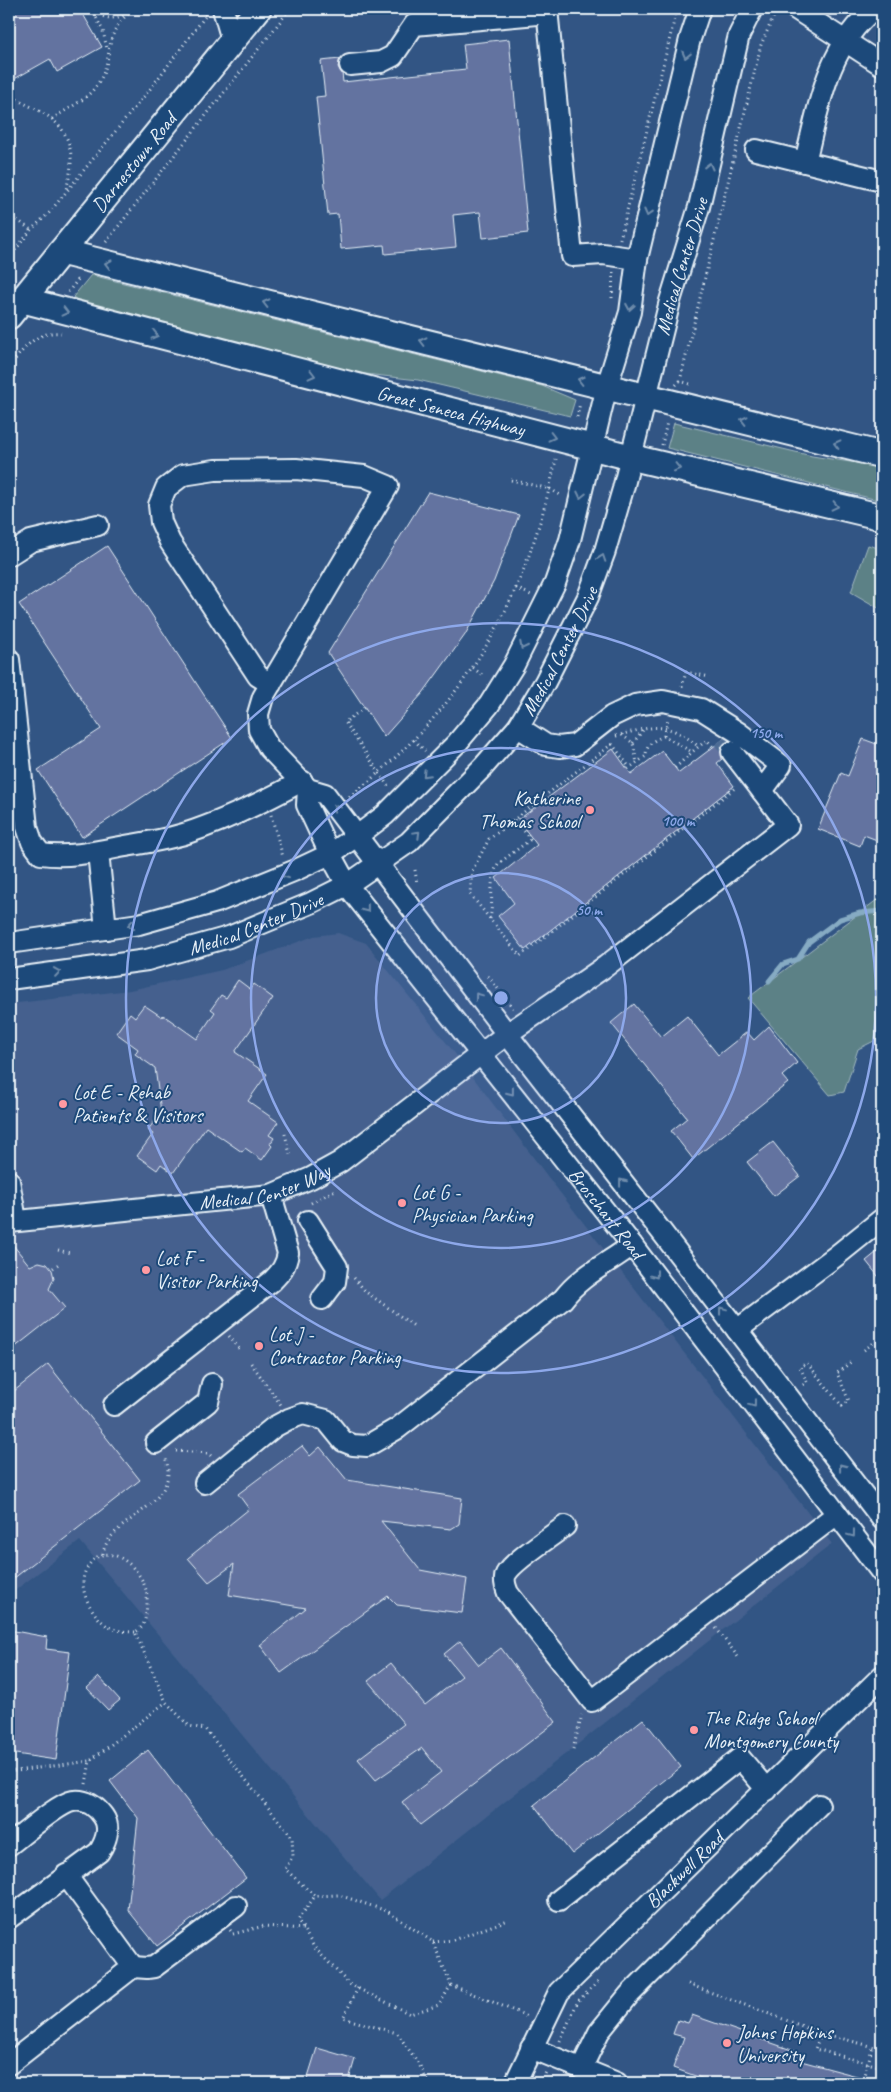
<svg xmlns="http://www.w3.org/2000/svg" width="891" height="2092" font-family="Caveat,sans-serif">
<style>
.built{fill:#44618e}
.green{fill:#5c8186;stroke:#a2b9bf}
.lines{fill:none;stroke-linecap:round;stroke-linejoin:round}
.stream{stroke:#86abc3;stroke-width:5}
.building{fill:#6473a0;stroke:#e8f1f8}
.minor-tunnel{stroke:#4d6c95;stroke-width:20;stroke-dasharray:20 10;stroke-linecap:butt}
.minor-casing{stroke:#e8f1f8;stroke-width:24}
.major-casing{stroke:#e8f1f8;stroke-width:29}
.path{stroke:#e8f1f8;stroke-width:3;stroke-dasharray:1 4;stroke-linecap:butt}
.minor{stroke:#1f4a7a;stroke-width:20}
.major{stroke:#1f4a7a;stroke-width:25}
.oneway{stroke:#6f8dac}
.ring{fill:none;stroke:#8da8ea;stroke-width:2.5}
.poi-dot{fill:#ff9aa2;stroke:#1f4a7a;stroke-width:2}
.labels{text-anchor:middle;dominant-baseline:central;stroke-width:4;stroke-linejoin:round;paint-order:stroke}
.street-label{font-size:20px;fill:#e8f1f8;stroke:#1f4a7a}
.poi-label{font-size:20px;fill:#e8f1f8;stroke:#1f4a7a;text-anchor:start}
.centre{fill:#8da8ea;stroke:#1f4a7a;stroke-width:2.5}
.ring-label{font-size:15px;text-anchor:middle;font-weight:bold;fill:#8da8ea;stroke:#1f4a7a;stroke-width:4;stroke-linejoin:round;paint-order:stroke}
</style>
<rect width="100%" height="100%" fill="#325584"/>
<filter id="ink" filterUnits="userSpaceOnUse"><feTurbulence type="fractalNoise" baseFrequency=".02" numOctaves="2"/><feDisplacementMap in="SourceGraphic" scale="10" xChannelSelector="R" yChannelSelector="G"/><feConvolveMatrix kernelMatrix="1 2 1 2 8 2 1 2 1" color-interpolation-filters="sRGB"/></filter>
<g filter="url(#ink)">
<path class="built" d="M338,933L366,943L457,1056L548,1177L832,1544L380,1900L80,1541L9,1595V1004L130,990L222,970L314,936Z"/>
<path class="green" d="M91,275L542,386L575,400L570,416L418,380L348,372L82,304L73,297Z
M674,423L812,456L882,467V501L667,448Z
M868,545L882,549V610L851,592Z
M882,896V1037L858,1049L844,1092L830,1095L748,998Z"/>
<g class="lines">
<path class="stream" d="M769,981L783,964L798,959L809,942L840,919L860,913L882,911"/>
</g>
<path class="building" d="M9,9H80L102,47L57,72L50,59L9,82Z
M509,39L528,233L483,238L480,212L453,215L456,247L385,254L384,245L341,249L338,214L328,215L316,97L325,96L321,61L340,59L338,67L342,73L343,82L466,69L463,44Z
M428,492L519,515L494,581L465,635L423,693L384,737L328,653Z
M107,546L232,738L82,837L38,770L101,729L19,604Z
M725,738L728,741L721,748L722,759L717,763L734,786L525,950L498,916L514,903L496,878L537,845L518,820L613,749L631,774L662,751L679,773Z
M863,739L882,746V842L864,835L860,846L818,829L841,773L848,776Z
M238,980L250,989L254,984L273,998L235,1052L267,1074L248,1101L278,1122L269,1135L274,1138L270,1144L272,1146L262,1160L245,1148L242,1152L206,1127L173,1173L161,1164L157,1170L137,1156L153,1134L148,1130L161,1112L155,1068L135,1054L138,1049L116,1033L130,1013L135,1017L144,1005L162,1017L163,1015L197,1039L215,1012L211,1009L221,995L226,998Z
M634,1004L661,1037L687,1016L718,1055L747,1032L754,1040L769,1026L797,1063L782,1076L788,1083L693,1159L671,1131L687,1118L611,1023Z
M773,1142L800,1176L774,1196L747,1162Z
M9,1240L30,1266L39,1262L47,1264L52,1270L54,1278L49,1289L65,1308L9,1352Z
M882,1248V1281L866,1261Z
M48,1364L140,1480L9,1582V1395Z
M302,1446L310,1456L320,1447L347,1480L462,1498L459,1524L451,1529L381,1521L420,1570L467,1579L462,1613L397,1605L388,1596L281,1673L260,1645L306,1608L229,1595L234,1564L209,1582L188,1558L249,1509L238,1494Z
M9,1630L47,1637L46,1649L70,1652L56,1760L9,1753Z
M460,1641L479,1665L501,1648L556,1722L420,1825L402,1802L441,1772L422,1748L376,1780L358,1759L404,1724L368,1681L391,1663L425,1705L462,1676L444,1654Z
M99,1677L120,1700L108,1710L87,1688Z
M643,1719L681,1767L572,1854L534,1805Z
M148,1750L246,1878L157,1946L128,1910L138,1818L110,1781Z
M692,2015L803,2054L801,2061L868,2079V2083H715L673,2068L684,2037L673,2034L678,2020L688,2023Z
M317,2048L355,2059L348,2083H306Z"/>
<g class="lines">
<path class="minor-tunnel" d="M723,739L732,752"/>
<defs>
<g id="minor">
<path d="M223,9L232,40"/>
<path d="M547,9L572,256L603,254L637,259"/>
<path d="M796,9L882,65"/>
<path d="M350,65L381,62L393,56L414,25L548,13"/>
<path d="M756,150L882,181"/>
<path d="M805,162C819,106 827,47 874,9"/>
<path d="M9,555L31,541L98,525"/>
<path d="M9,659L27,827L32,842L41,854C67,858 95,852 120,847C142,843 166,840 187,833C227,820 265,801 302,781"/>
<path d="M271,684L258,676L170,542L161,522L159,505L166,488L183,475L215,470L296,469L364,476L388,486L263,697L258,714L259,730L269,748L308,789L325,794L507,1034L661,1231L882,1519"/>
<path d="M518,727L546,745L559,747L575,745L612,716L635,705L663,701L701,709L739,733L781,765L762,791L732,752"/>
<path id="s1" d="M308,789L307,805L330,854L347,885L632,1245L882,1573"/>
<path d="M98,852L106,929"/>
<path d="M9,943L139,924L217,902L296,870L330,854L357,836L385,815L457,743L489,705L514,665L555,583L570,540L607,386L630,312L637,259L690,39L700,9"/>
<path id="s2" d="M9,979L147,960L229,937L311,903L347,885L409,842L483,767L518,727L545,682L588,597L605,551L623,489L670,301L699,207L739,35L752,9"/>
<path d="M9,1181L16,1220"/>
<path d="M308,1221L337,1267L335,1282L322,1299"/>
<path id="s3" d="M9,1222L271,1195L311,1178L340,1162L507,1034L606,966L788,825L762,791"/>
<path d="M737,1330L836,1256L882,1219"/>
<path d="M114,1405L272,1281C281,1272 286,1266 288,1253L271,1195"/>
<path d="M156,1443L208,1402L212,1384"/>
<path d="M205,1483L274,1427L289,1419L303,1414L326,1420L343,1441L353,1445L367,1446L398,1428L563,1299C581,1275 609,1263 632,1245"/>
<path d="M565,1526C553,1535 512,1562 506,1574C503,1580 506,1588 508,1593L592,1701L837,1514"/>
<path d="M9,1845C23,1835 57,1804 73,1801C85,1799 96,1806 103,1816C111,1827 106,1841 99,1852L9,1918"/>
<path d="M559,1900L740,1758L767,1790"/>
<path d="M133,1967L147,1968L154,1967L236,1906"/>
<path d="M531,2048L617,2083"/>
<path d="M9,2064L133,1967L66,1875"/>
<path d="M581,2069L599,2032L629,1995L819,1805"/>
<path id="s4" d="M515,2083L559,1992L882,1676"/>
</g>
<g id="major">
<path d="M61,252L882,455"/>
<path id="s5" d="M23,300L630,457L882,517"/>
<path id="s6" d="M9,316L258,9"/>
</g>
</defs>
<use href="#minor" class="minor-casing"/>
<use href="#major" class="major-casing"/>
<path class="path" d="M92,9L103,31L107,49
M196,9L206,15
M94,12C106,19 113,20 126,14
M9,93C19,102 31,106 43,113C74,131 76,160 65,192
M52,119C68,108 88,100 98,83C116,57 100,32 135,9
M9,214L31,230
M620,239L677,9
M106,242L290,9
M9,258L31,230L49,213L150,89L207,14
M68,292L80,277
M612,298L613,272
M9,367C23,350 36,330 61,333
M680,381L761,45L777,9
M676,385L680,381L693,385
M577,417L580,403
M662,445L667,422
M511,480L550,489L562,496
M516,588L531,595
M473,668L485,677
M682,687L686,672L710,677
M364,708L345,722L388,786
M622,735L633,743L637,763
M616,736C654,726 667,720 699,747
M664,736L668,719
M414,740L425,751
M633,743L643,730
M612,744L489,839L472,871L470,894L520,956L736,787
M612,744L630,768
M675,768L692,752
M628,769L646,756C646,744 654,740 664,736L692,752L707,740L713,747
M349,797C466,706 526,602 556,459
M271,815L283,857
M514,820L534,842
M415,870L417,884
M490,919C494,900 488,881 498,864L531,839
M488,976L513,1008
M285,1134L291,1158
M311,1203L337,1189
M58,1250L70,1253
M53,1268L60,1263
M354,1278L366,1292L414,1326
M229,1336L241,1351
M864,1350L882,1337
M251,1363L281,1405
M803,1385L807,1382L800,1367L807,1363L842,1406L849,1401L837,1373L851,1362
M176,1451L208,1453L211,1456
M103,1554C107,1518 184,1506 165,1457
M716,1628L738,1657
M135,1632C126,1632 118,1631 109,1627C93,1617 76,1589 86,1570C103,1536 139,1564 146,1590C148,1598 147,1606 146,1613C145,1622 143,1628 135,1632L166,1702L189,1726L205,1729L292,1837L293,1856L285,1869L315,1896
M573,1749L582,1715
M9,1772L90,1761
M86,1784L90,1761L166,1702
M230,1930L233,1934L264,1926L303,1929
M433,1942L453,1940L508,1920
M688,1984L821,2033L882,2049
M451,1985L439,2005L410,2014L349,1984L314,1947L298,1920L315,1896L339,1895L387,1911L433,1942L451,1985L522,2014L528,2018
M358,1988L343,2018L397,2033L419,2064L428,2083
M821,2033L815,2049L882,2067
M560,2041L578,2001L600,1980
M541,2083L546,2072
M863,2083L872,2048"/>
<use href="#minor" class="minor"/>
<use href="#major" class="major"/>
</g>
<defs><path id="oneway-chevron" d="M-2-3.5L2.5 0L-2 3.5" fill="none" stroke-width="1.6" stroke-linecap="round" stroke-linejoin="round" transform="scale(1.25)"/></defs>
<g class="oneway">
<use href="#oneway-chevron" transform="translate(686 55) rotate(104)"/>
<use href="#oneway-chevron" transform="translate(709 166) rotate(-76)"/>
<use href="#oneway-chevron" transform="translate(648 213) rotate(104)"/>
<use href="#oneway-chevron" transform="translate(108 264) rotate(-166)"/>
<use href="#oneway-chevron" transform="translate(266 303) rotate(-166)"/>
<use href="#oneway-chevron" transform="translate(630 307) rotate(100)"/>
<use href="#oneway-chevron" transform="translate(65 312) rotate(14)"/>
<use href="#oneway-chevron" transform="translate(155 335) rotate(14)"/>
<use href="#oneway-chevron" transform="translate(423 341) rotate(-166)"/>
<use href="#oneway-chevron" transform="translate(312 375) rotate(14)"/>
<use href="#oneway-chevron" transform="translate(581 380) rotate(-166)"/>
<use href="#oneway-chevron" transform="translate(744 420) rotate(-166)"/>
<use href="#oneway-chevron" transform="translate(552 437) rotate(14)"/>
<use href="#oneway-chevron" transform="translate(837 444) rotate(-166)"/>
<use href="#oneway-chevron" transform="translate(677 468) rotate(13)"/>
<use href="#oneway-chevron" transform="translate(581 495) rotate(103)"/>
<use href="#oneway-chevron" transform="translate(835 506) rotate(13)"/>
<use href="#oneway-chevron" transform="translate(602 558) rotate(-71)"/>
<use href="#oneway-chevron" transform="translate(523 646) rotate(117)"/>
<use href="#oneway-chevron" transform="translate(426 774) rotate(135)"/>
<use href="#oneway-chevron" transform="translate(336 808) rotate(-127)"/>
<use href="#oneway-chevron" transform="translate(417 834) rotate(-45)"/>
<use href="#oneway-chevron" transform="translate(285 875) rotate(158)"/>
<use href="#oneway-chevron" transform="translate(366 909) rotate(51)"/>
<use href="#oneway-chevron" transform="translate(131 925) rotate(171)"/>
<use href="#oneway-chevron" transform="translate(57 972) rotate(-8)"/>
<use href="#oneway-chevron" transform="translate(478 996) rotate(-127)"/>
<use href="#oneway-chevron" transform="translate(511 1092) rotate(52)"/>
<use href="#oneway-chevron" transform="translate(622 1182) rotate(-128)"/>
<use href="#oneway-chevron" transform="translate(655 1275) rotate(53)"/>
<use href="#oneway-chevron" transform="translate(722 1310) rotate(-127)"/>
<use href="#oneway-chevron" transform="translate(753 1404) rotate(53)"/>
<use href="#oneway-chevron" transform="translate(842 1467) rotate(-128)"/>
<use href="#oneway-chevron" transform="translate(852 1534) rotate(53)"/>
</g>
</g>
<circle cx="501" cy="998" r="125" fill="#8da8ea" fill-opacity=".12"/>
<g class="ring">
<circle cx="501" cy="998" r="125"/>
<circle cx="501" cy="998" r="250"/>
<circle cx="501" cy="998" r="375"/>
</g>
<g class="poi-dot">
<circle cx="590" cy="810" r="5"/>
<circle cx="63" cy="1104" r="5"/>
<circle cx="402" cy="1203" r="5"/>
<circle cx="146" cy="1270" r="5"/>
<circle cx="259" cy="1346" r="5"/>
<circle cx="694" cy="1730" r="5"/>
<circle cx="727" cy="2043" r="5"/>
</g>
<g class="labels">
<g class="street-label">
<text stroke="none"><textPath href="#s6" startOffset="198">Darnestown Road</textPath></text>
<text stroke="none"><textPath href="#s2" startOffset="1079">Medical Center Drive</textPath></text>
<text stroke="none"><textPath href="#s5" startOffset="442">Great Seneca Highway</textPath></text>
<text stroke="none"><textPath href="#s2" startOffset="674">Medical Center Drive</textPath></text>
<text stroke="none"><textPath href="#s2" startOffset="254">Medical Center Drive</textPath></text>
<text stroke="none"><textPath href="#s3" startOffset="259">Medical Center Way</textPath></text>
<text stroke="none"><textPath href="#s1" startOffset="524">Broschart Road</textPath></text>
<text stroke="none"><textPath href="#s4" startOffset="276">Blackwell Road</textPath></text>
</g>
<g class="poi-label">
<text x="580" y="798" text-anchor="end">Katherine<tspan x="580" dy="23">Thomas School</tspan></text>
<text x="73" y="1092">Lot E - Rehab<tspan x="73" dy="23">Patients &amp; Visitors</tspan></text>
<text x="412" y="1192">Lot G -<tspan x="412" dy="23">Physician Parking</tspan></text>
<text x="156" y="1258">Lot F -<tspan x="156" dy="23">Visitor Parking</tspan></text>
<text x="269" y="1334">Lot J -<tspan x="269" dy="23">Contractor Parking</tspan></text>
<text x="704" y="1718">The Ridge School<tspan x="704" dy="23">Montgomery County</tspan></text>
<text x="737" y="2032">Johns Hopkins<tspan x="737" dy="23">University</tspan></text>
</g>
</g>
<circle cx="501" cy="998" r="8" class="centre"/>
<g class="ring-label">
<text x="766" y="738">150 m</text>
<text x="678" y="826">100 m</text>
<text x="589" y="915">50 m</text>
</g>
<rect width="891" height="2092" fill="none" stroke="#1f4a7a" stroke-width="30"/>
<rect x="15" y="15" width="861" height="2062" fill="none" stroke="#e8f1f8" stroke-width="2" filter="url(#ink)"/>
</svg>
